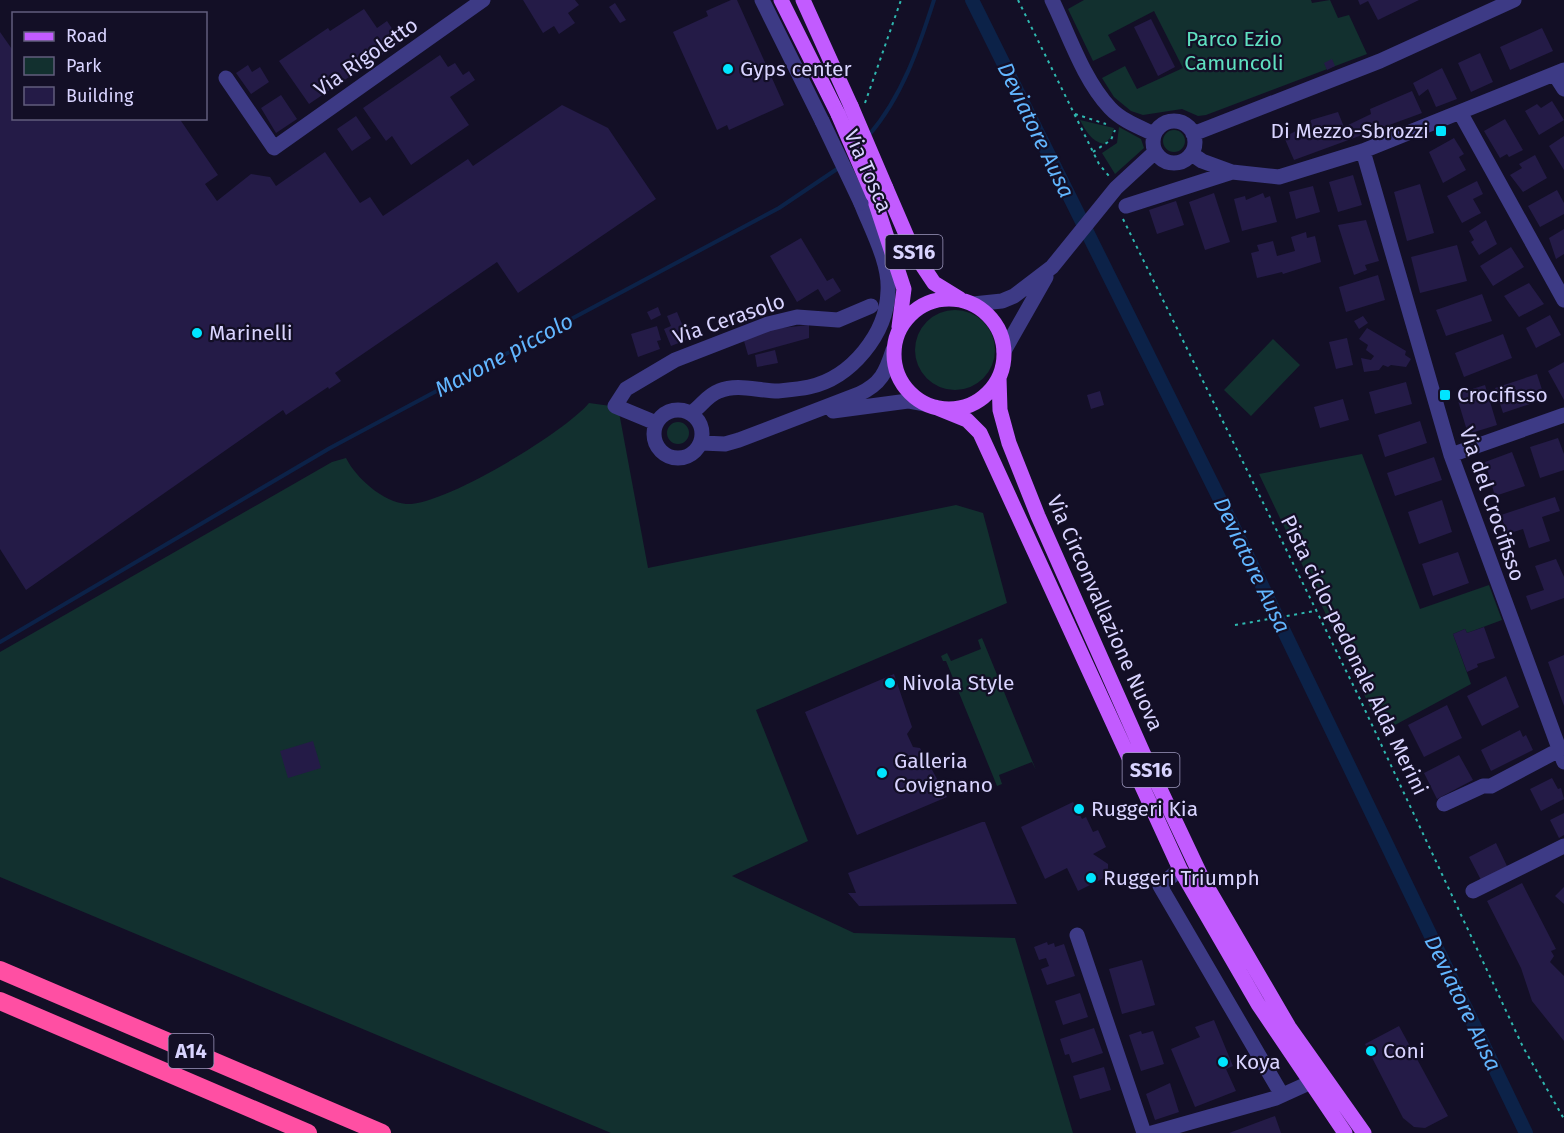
<svg xmlns="http://www.w3.org/2000/svg" width="1564" height="1133" font-family="'Fira Sans',sans-serif">
<style>
.green{fill:#12302f}
.lines{fill:none;stroke-linecap:round;stroke-linejoin:round}
.stream{stroke:#0c2248;stroke-width:4}
.canal{stroke:#0c2248;stroke-width:14}
.building{fill:#241b47}
.path{stroke:#2fb8b0;stroke-width:2;stroke-dasharray:3 4.5;stroke-linecap:butt}
.minor{stroke:#3d3a85;stroke-width:15}
.major{stroke:#c25bff;stroke-width:15}
.highway{stroke:#ff4fa3;stroke-width:18}
.minor-bridge{stroke:#3d3a85;stroke-width:15}
.major-bridge{stroke:#c25bff;stroke-width:15}
.poi-dot{fill:#00e5ff;stroke:#130f26;stroke-width:2}
.labels{text-anchor:middle;dominant-baseline:central;stroke-width:4.5;stroke-linejoin:round;paint-order:stroke}
.shield{fill:#130f26;stroke:#9e99be;stroke-width:1.5}
.shield-label{font-size:20px;font-weight:bold;fill:#d9d4ff}
.park-label{font-size:21px;fill:#5fe0c0;stroke:#130f26}
.street-label{font-size:21px;fill:#d9d4ff;stroke:#130f26}
.poi-label{font-size:21px;fill:#d9d4ff;stroke:#130f26;text-anchor:start}
.water-label{font-size:22px;font-style:italic;fill:#62b6ff;stroke:#130f26}
</style>
<rect width="100%" height="100%" fill="#130f26"/>
<path class="green" d="M1084,0H1311L1312,3L1330,0L1338,18L1349,15L1367,54L1206,115L1198,116L1182,109L1143,115L1131,111L1114,97L1102,78L1125,66L1137,89L1183,68L1154,11L1108,35L1116,50L1093,61L1068,9Z
M1080,120L1114,128L1111,137L1104,144C1092,142 1085,130 1080,120Z
M1119,127L1141,139L1144,148L1115,174L1102,153L1117,143Z
M1163 141a11 11 0 1 1 22 0a11 11 0 1 1-22 0Z
M915 350a40 40 0 1 1 80 0a40 40 0 1 1-80 0Z
M1273,339L1300,365L1251,416L1224,390Z
M589,403L618,407L648,568L956,505L983,513L1007,603L756,710L808,841L732,876L854,933L1015,938L1073,1133H611L0,877V652L332,462L346,458C356,478 383,502 406,504C444,506 565,432 589,403Z
M667 433a11 11 0 1 1 22 0a11 11 0 1 1-22 0Z
M1362,454L1420,609L1489,585L1502,620L1467,633L1465,629L1453,634L1471,684L1382,732L1259,474Z
M982,638L1036,770L1032,762L999,775L1002,784L997,786L946,661H943L941,656L947,653L951,661L981,649L978,640Z"/>
<g class="lines">
<path class="stream" d="M869,135C902,97 919,47 934,0
M0,642L330,448L779,208L840,167"/>
<path class="canal" d="M972,0L1238,536L1526,1133"/>
</g>
<path class="building" d="M523,0H575L579,5L568,13L575,23L559,34L554,26L543,33Z
M731,0H737L784,105L729,130L727,125L717,130L673,32L708,16L706,11Z
M1358,0H1419L1378,20L1368,1L1360,5Z
M615,3L626,20L620,23L609,7Z
M364,9L377,28L387,21L401,42L309,104L279,61L328,28L330,31Z
M1151,19L1175,67L1158,76L1134,27Z
M1542,28L1553,51L1510,70L1500,47Z
M0,32L14,52V118H179L218,175L205,184L217,201L251,174L270,177L276,186L325,152L360,203L370,197L383,216L468,159L473,166L562,105L608,128L656,199L518,293L497,262L335,373L341,381L329,389L328,387L286,415L283,410L26,590L0,549Z
M1480,53L1493,82L1471,92L1458,63Z
M440,55L448,67L455,63L463,75L469,71L475,80L450,97L469,125L411,165L392,136L386,141L363,108Z
M1332,59L1335,66L1327,70L1324,63Z
M248,65L252,72L260,67L269,82L251,94L236,73Z
M1442,68L1457,99L1436,107L1428,89L1419,96L1413,83Z
M1412,91L1422,113L1294,160L1284,137L1310,124L1311,120L1338,112L1344,127L1371,114L1370,109Z
M281,95L297,119L276,133L261,108Z
M1552,101L1564,120L1539,135L1525,111L1537,104L1541,108Z
M356,116L371,138L352,151L337,129Z
M1505,119L1523,150L1509,157L1507,154L1500,158L1484,131Z
M1564,136V170L1549,146Z
M1454,138L1464,154L1459,157L1466,170L1443,183L1429,152Z
M1535,155L1547,178L1523,192L1510,175L1522,168L1519,164Z
M1353,175L1362,205L1338,212L1329,182Z
M1477,181L1483,194L1473,199L1481,213L1462,223L1447,196Z
M1420,184L1434,233L1407,241L1394,192Z
M1313,186L1320,212L1296,219L1289,192Z
M1557,190L1564,203V214L1540,227L1528,206Z
M1214,193L1230,242L1205,250L1189,202Z
M1263,193L1265,198L1270,196L1277,222L1242,231L1234,199L1245,196L1246,200Z
M1176,201L1184,225L1157,234L1149,210Z
M1366,220L1379,261L1365,265L1367,270L1354,275L1338,225Z
M1486,220L1497,244L1479,255L1471,242L1474,240L1469,231Z
M1564,229V254L1556,259L1549,238Z
M1306,232L1307,238L1315,236L1321,262L1283,274L1282,272L1257,278L1251,253L1259,251L1257,245L1273,241L1277,256L1295,251L1291,237Z
M801,238L827,281L833,278L841,291L825,301L818,289L797,302L770,256Z
M1457,245L1467,281L1420,293L1411,257Z
M1511,247L1524,267L1493,286L1480,266Z
M1378,275L1385,300L1346,312L1339,287Z
M1529,283L1544,304L1519,317L1504,296Z
M1482,294L1492,321L1446,336L1436,310Z
M658,307L661,315L651,320L647,312Z
M677,312L684,329L690,326L694,337L671,346L664,329L671,326L667,316Z
M1550,315L1561,335L1536,348L1526,328Z
M1363,316L1368,323L1359,329L1354,321Z
M809,325V338L748,355L744,341L771,329Z
M657,326L661,340L657,341L660,349L638,357L631,334Z
M1367,328L1406,351L1405,355L1411,359L1406,367L1391,365L1388,367L1383,365L1379,370L1364,372L1361,358L1371,360L1374,356L1366,350L1368,345L1359,339Z
M1503,334L1512,358L1464,377L1455,353Z
M1347,338L1353,365L1336,369L1329,342Z
M775,350L778,363L757,367L755,355Z
M1564,362V400L1548,371Z
M1537,374L1545,399L1503,413L1495,388Z
M1406,382L1412,404L1375,414L1369,392Z
M1485,385L1497,425L1468,434L1456,394Z
M1100,391L1104,405L1091,409L1087,395Z
M1343,399L1349,420L1320,428L1314,407Z
M1420,421L1427,443L1385,457L1378,435Z
M1558,438L1564,454V470L1540,478L1530,447Z
M1512,452L1525,486L1495,496L1485,462Z
M1434,457L1442,480L1395,496L1387,473Z
M1555,497L1560,511L1542,517L1550,541L1529,548L1523,529L1507,534L1501,515Z
M1442,500L1452,532L1419,544L1408,512Z
M1458,552L1469,583L1433,596L1422,564Z
M1556,559L1564,577V598L1531,610L1526,596L1544,590L1535,566Z
M1484,627L1495,658L1477,664L1478,667L1467,672L1453,634L1465,629L1467,633Z
M1564,655V706L1548,662Z
M894,674L912,727L907,734L913,747L920,748L947,797L857,835L805,712Z
M1506,676L1519,707L1482,726L1467,696Z
M1447,705L1462,738L1424,757L1408,725Z
M1520,730L1523,737L1526,735L1533,750L1491,771L1481,750Z
M313,741L321,768L288,778L280,751Z
M1459,755L1473,780L1437,799L1424,773Z
M1552,778L1558,789L1561,788L1564,799L1541,811L1530,789Z
M1073,802L1082,819L1086,817L1093,832L1098,830L1106,847L1093,854L1108,864V876L1078,891L1067,868L1045,879L1021,827Z
M1564,813V835L1559,838L1550,820Z
M982,822H985L1017,904L859,906L848,893H856L848,873Z
M1496,843L1507,866L1481,880L1469,857Z
M1522,883L1556,949L1551,951L1554,956L1550,962L1564,976V1041L1532,1001L1521,968L1487,901Z
M1564,887V904L1555,896Z
M1047,942L1048,945L1054,943L1055,947L1064,944L1075,976L1047,985L1041,969L1049,966L1046,958L1039,960L1034,947Z
M1142,960L1155,1005L1122,1014L1109,969Z
M1080,993L1088,1017L1063,1025L1055,1001Z
M1214,1020L1233,1066L1226,1069L1236,1091L1195,1107L1171,1049L1200,1037L1195,1027Z
M1399,1026L1448,1116L1425,1128L1414,1127L1403,1118L1365,1044Z
M1094,1028L1103,1053L1072,1063L1069,1054L1065,1055L1060,1039Z
M1141,1031L1142,1034L1153,1031L1164,1064L1141,1071L1129,1035Z
M1104,1067L1111,1090L1080,1099L1073,1076Z
M1170,1083L1179,1112L1155,1120L1146,1094Z
M1275,1116L1281,1133H1229Z"/>
<g class="lines">
<path class="path" d="M1018,0L1099,164L1109,176
M865,103L901,0
M1075,114L1106,124
M1093,152L1111,140L1115,130
M1123,219L1358,695L1523,1047L1564,1119
M1235,625L1315,611"/>
<path class="minor" d="M762,0L822,121
M1052,0C1069,35 1083,79 1110,108C1121,120 1139,127 1154,134
M1555,75L1564,89
M226,78L274,148L483,0
M1461,114L1564,300
M1153 142a21 21 0 1 1 42 0a21 21 0 1 1-42 0Z
M1193,134L1380,61L1514,0
M1363,151L1451,455L1564,762
M1192,154L1202,161L1232,172L1279,177L1363,151L1564,70
M1126,206L1232,172
M973,304L1002,301L1014,296L1052,267L1116,188L1155,152
M1004,351L1046,277
M654 434a24 24 0 1 1 48 0a24 24 0 1 1-48 0Z
M833,411L908,401L924,404
M691,413C702,406 706,396 719,391C738,383 758,391 778,391C788,390 800,389 809,387C851,378 887,334 888,291C890,263 871,229 861,203
M656,423L615,406L626,389L675,360L768,324L797,317L838,320L871,306
M702,443L725,444L739,440L859,394C881,384 886,372 893,350
M1451,455L1564,415
M1444,804L1483,786H1491L1559,750
M1180,869L1160,886L1282,1095
M1473,891L1564,846
M1077,935L1144,1133
M1152,1133L1276,1098L1309,1083"/>
<path class="major" d="M781,0L838,114
M803,0L851,106
M886,188L914,253L934,283L960,299
M873,195L904,289L899,327
M894 354a55 55 0 1 1 110 0a55 55 0 1 1-110 0Z
M999,378L1000,410L1009,443L1038,516L1144,755L1202,878L1289,1027L1364,1133
M935,407L967,420L980,433L1180,869L1258,1004L1345,1133"/>
<path class="highway" d="M0,970L382,1133
M0,1001L308,1133"/>
<path class="minor-bridge" d="M822,121L861,203"/>
<path class="major-bridge" d="M851,106L886,188
M838,114L873,195"/>
</g>
<g class="poi-dot">
<circle cx="728" cy="69" r="6"/>
<rect x="1435" y="125" width="12" height="12" rx="3"/>
<circle cx="197" cy="333" r="6"/>
<rect x="1439" y="389" width="12" height="12" rx="3"/>
<circle cx="890" cy="683" r="6"/>
<circle cx="882" cy="773" r="6"/>
<circle cx="1079" cy="809" r="6"/>
<circle cx="1091" cy="878" r="6"/>
<circle cx="1371" cy="1051" r="6"/>
<circle cx="1223" cy="1062" r="6"/>
</g>
<g class="labels">
<g class="shield">
<rect x="885.5" y="235" width="57" height="34" rx="4.5"/>
<rect x="1122.5" y="753" width="57" height="34" rx="4.5"/>
<rect x="168.5" y="1034" width="45" height="34" rx="4.5"/>
</g>
<g class="shield-label">
<text x="914" y="252">SS16</text>
<text x="1151" y="770">SS16</text>
<text x="191" y="1051">A14</text>
</g>
<g class="park-label">
<text x="1234" y="39">Parco Ezio<tspan x="1234" dy="24">Camuncoli</tspan></text>
</g>
<g class="street-label">
<text transform="translate(366 57) rotate(-35)">Via Rigoletto</text>
<text transform="translate(868 171) rotate(66)">Via Tosca</text>
<text transform="translate(729 319) rotate(-19)">Via Cerasolo</text>
<text transform="translate(1492 504) rotate(71)">Via del Crocifisso</text>
<text transform="translate(1105 613) rotate(66)">Via Circonvallazione Nuova</text>
<text transform="translate(1354 655) rotate(64)">Pista ciclo-pedonale Alda Merini</text>
</g>
<g class="poi-label">
<text x="740" y="69">Gyps center</text>
<text x="1429" y="131" text-anchor="end">Di Mezzo-Sbrozzi</text>
<text x="209" y="333">Marinelli</text>
<text x="1457" y="395">Crocifisso</text>
<text x="902" y="683">Nivola Style</text>
<text x="894" y="761">Galleria<tspan x="894" dy="24">Covignano</tspan></text>
<text x="1091" y="809">Ruggeri Kia</text>
<text x="1103" y="878">Ruggeri Triumph</text>
<text x="1383" y="1051">Coni</text>
<text x="1235" y="1062">Koya</text>
</g>
<g class="water-label">
<text transform="translate(1036 130) rotate(64)">Deviatore Ausa</text>
<text transform="translate(504 355) rotate(-28)">Mavone piccolo</text>
<text transform="translate(1252 565) rotate(64)">Deviatore Ausa</text>
<text transform="translate(1463 1003) rotate(64)">Deviatore Ausa</text>
</g>
</g>
<rect x="12" y="12" width="195" height="108" fill="#130f26" stroke="#625e7d" stroke-width="1.5"/>
<rect x="24" y="32" width="30" height="9" fill="#c25bff" stroke="#625e7d" stroke-width="1.5"/>
<text x="66" y="42" font-size="18" fill="#d9d4ff">Road</text>
<rect x="24" y="57" width="30" height="18" fill="#12302f" stroke="#625e7d" stroke-width="1.5"/>
<text x="66" y="72" font-size="18" fill="#d9d4ff">Park</text>
<rect x="24" y="87" width="30" height="18" fill="#241b47" stroke="#625e7d" stroke-width="1.5"/>
<text x="66" y="102" font-size="18" fill="#d9d4ff">Building</text>
</svg>
